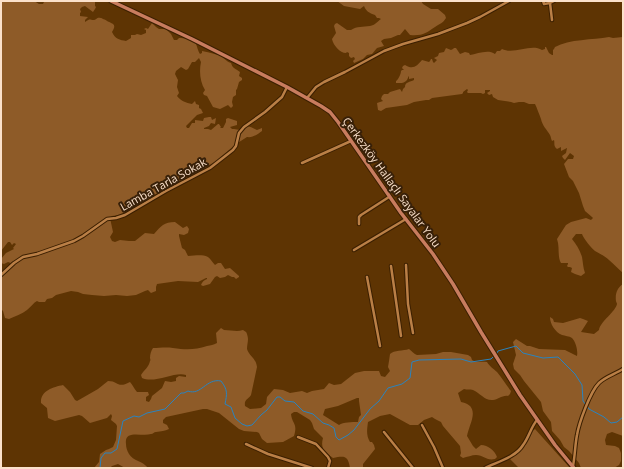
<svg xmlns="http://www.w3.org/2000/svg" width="624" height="469" font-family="'Open Sans',sans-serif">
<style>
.forest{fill:#8e5b28;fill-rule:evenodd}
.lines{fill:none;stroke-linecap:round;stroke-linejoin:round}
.stream{stroke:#2984c0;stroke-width:1}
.street-casing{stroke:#3b1f00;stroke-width:4.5}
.secondary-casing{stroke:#3b1f00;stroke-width:5.5}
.street{stroke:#ba7f46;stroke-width:2.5}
.secondary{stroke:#c87c5e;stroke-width:3.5}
.labels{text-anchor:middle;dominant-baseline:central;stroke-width:4;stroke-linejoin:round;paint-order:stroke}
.street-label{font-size:11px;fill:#fbe1cb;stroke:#382008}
</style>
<rect width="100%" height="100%" fill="#5e3403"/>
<path class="forest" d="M1,1H34L39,4H43L44,2H47L49,1H95V6L96,7L95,9L93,12L85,6L82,7L80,9L81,12L80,13V16L88,17L85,20V22C91,18 89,20 94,20C98,19 96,17 101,18C101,18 106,20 107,21C113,24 117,24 112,32C115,39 120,40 126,41L131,38V35H135L137,34L141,35L146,33V30L144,29L146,28L148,29L152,23L156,27L159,29H166L171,34L174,40H177L179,38C184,38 193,39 196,44C197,46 198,51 200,54L202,53V51C204,51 218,55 219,55C224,57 225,61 231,63C233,69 235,68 240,72L239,76L242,78V80L239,82L237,89L236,90V95L233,97L232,102L233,106L231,108L228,105L220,109L213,107L207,96L204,95L203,93L205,90C200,82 199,71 201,62L199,58L195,62H192L188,69L186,70L181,67L176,71L175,74L178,80L177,87L179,93L177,96C181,101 186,103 192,104L195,101L196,104L199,105V108L201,109L203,113L197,115L186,126L187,128H189L192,123H195V120L203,121L204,118L209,117H211L212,120L216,118L215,124L211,123L209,126L204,128V129H208L211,130L218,124H219L221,127L220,128H223L226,122V119L228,118L237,121V125L230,127L232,129H234L240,130C249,125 248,126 257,130L262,128V131C258,134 253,138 247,137L236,144L215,162L193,174L171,185L141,203C131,207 123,216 112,216L110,218L113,232L110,237L112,241L115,242L120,240L129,241H135L145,233L154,234C161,226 164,222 175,222L183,228L187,226L189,229L188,233L184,235L179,234V236L182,248L185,250L188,256C195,256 201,254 208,257C211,259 212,262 215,265L218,263H221L225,269L230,268L239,276V277L236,279L234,277H232L228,275L225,277L220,278L217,276L215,277L210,284L203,286L201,285C202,282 204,280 207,279V278H206L198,282L178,281L157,284L156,287V291L151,293L148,290L145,291L136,295L127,296L116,295L104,296L92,295L83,294L78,292L71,291L56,295L52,298L47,299L45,302H39L37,301C33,303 31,307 27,310C22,314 15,316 9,319L5,318L3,311L1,309V276L14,262H13L11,263L8,262L4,264L1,263V259L6,253L14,249L13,248L16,244L14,243L12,245L10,242H8L1,251Z
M337,1H421L423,4L431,9H438L445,15L446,18C441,25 442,22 435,27C426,33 423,36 410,35L405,29L400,35H398L391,38L384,39L381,41L384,46L377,48L372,54L367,55L363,59L354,63L353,61L355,59L354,57L351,58L349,56V53L347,52L346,53C340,53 333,45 332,39L336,33L334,26L335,24L337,23L347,30H351C357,26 363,27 370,26C375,25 377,22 381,19L379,18H377L375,15C369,13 366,11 364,6L360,9L344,6Z
M609,37L613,38L623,37V273C618,269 614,264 609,260C605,256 600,254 595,251C592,249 583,238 582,234H576L572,239C576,244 580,250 582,257C583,262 583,268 585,273L581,276L575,274L571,272L572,268L570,267H568L567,266L568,264V263H561C557,256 560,247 557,239L566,225L571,222L586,218L591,220L593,218L592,217L585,211L583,206L579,193L573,181L569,177L564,164L568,159H573L574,156L570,153L565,160L563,158L562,156L566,153L567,148L561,151V147L557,149C553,146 555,143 554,140L552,141C551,139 551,137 550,135C547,130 542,125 541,119C539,114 537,108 535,104H529L524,102H519L514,103L511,102L498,100L493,97L492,94L489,95L487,93L490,91V90H485V93L483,94L481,93H468L467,92L468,90L467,89L463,92V93L462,94L432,98L429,100H426L414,102L407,105L386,108L381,111L378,110L377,103L383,101L381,99L382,96L384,94H388L390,92L400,89L402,92L403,89L405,87C405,82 410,82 414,80V78L409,79V76C408,77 408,78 407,80C404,84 400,83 396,83V81C398,80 401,74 401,71L402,70H404L402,68L403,66L405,65C413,70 417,66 422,60L429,62L430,61L431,59H432L433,62L434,63L437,60L434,58L438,56L439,53L444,52L446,48L451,50L453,49L454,48H456L460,54L465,52L469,53L470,55C477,54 488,49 495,54L497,51H500L502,49C514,55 531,43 542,50L545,49V47H546L549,53L552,55H553V50L554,49L555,47C569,39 593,40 609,37Z
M623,284V436L612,432L607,434L605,440L606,445L615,446L619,448L621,453V461L619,465L614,468H581L579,463L569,451L564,447L560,440L552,431L551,422L543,411L541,402L524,381L520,375L514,369L513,364L516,355L513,342L516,339L527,346H530L539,349L565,350L577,356C578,351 576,342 572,338C569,336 565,336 562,335C555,332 550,324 550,317L553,319L554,322L563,323L580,318L583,319L588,321L581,332L594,334L599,330C600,322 616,311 617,304C617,303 616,302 616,301C615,294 617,288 623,284Z
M221,328L224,330C231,330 237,332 243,330L246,332C247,333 248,337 248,339C248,342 247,345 247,349C249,356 256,358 257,367L251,395C248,400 244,399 245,406L250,409L261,408L266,404L267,397L274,389L283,390L290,393L302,391L307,393L312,391L324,389L329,383L334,385L341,384L355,373L364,371H379L381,376L385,377L390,371L388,367L389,361L390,354C394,350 403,351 409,349C412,351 414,354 417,355L436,354L443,352H451L468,355L471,357L472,360C477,363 482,361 487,362C490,367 493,368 497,372C502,378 506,385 511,391L510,394L508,396C502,395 498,400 493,400C485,401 480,393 473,390C470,389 467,390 464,389L458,393L461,402C482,406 469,424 467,436L473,446L476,449L481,445C488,445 495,451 497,457L495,459C486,461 484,455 476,455C472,455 467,457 463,458L460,456L461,453L460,446L443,426L441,422L435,419L432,417L424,420L418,425H410L390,414L380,416L368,422C367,430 366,435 370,442H372L374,445L375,449L363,464V468H350C348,455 344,456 333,458C325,452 320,449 323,438L314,429L312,423L310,420L297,412H294L291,414C292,424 298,423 294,436L283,442L267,443L262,439L259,433L257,432L244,431L239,429L219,413L207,409H203L166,417L163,420V423L167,425L169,429C165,431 161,431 156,432C154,432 153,434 151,434C142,437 124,429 126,444C126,447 127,451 129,454C133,461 143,461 148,468H125L118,464L112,466L110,468H94L99,462L100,454L106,450L109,449L113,447L116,440L117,426L116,424L111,420L112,416L111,414L107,418L90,423L82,416L79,415L55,421L48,418L47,408L41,403C40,391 53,387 63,385L70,392L75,400L77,401L98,389L108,381C119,381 117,389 130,382C133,385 134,389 137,392H148L149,395L146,397V401L149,402L151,399L152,396L162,388L165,381L171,382L176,381V378L179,376L186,377V375C175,371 155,384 142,378L141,375C144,370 149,367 150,361C151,360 150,359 150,358C150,354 151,351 153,348C159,348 166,347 173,348C186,350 195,350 207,346C211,345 213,345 217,343L216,333ZM357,398H359V401L361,415L359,417L358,422C352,422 343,422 339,425L323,415L325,409L338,406Z
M535,429L570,468H519L510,459L525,444L530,433Z"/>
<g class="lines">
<path class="stream" d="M497,353L498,351L516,346L523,353L543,358L558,357L575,374L582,385L583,401L589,409L604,417L611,423L617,422L623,417
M100,468L101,458L105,453H111L117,449L123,421L134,416L139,417L147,413L165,409L181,393H184L188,391C201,396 206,378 221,381C228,390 227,394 225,404L231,407L235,418L242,424L247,426L252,425L261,415L267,410L277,397H280L285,401L294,402L303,411L313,414L323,423L329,425L334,428L336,437L339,440L348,435L354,430L370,409L379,401L388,388L402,384L410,378L412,362L419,360L461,359L471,362L491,359L495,355"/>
<defs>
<path id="street" d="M543,1L544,4L550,3L552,20
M550,3L554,1
M307,98L316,87L324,82L345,72L384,51L403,44L438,34L467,23L480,17L509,1
M302,163L351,141
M359,224V217L361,215L389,197
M354,250L406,219
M406,265L408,304L413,333
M391,266L401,336
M1,275L14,263L23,257L37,254L74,241L83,236L107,219L116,218L125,215L166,191L210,168L233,150L236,146L239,133L244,127L265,112L282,97L287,87
M367,277L380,346
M422,425L434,447L443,468
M384,432L413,468
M298,437L316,444L328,457L330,461L328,468
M246,444L268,454L312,468
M573,466C575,456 575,445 577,435C579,423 590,392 599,383C605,377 615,374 623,369
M485,468C497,462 516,457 523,445C529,437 531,427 537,420"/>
<path id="secondary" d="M111,1L192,39L287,87L321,106L330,112L338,122L401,213L433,254L453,284L481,332L520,395L555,445L574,468"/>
</defs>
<use href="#street" class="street-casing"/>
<use href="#secondary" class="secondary-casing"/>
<use href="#street" class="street"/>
<use href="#secondary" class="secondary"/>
</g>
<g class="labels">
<g class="street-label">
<text transform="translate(392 182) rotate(54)">Çerkezköy Hallaçlı Sayalar Yolu</text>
<text transform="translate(163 184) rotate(-29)">Lamba Tarla Sokak</text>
</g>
</g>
<rect width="624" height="469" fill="none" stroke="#fbe1cb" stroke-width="4"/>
</svg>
